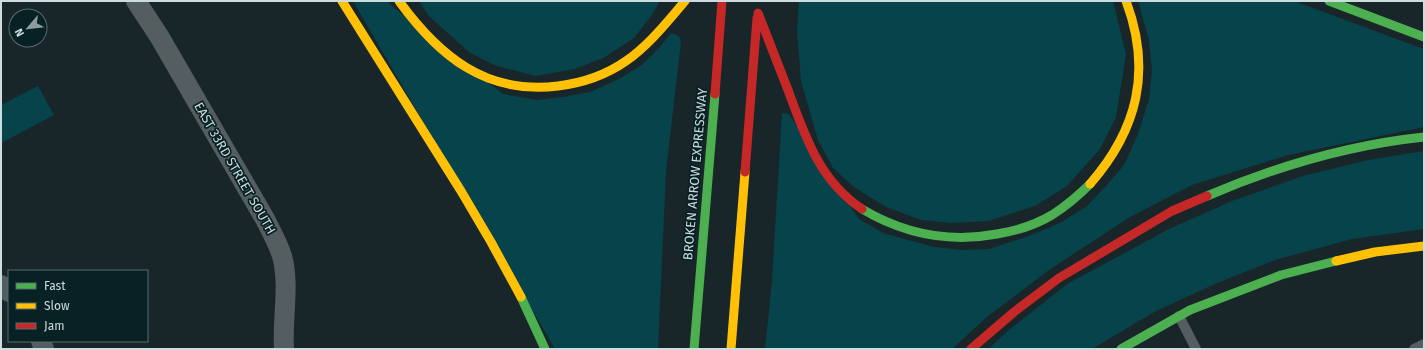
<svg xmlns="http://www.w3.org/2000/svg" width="1425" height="350" font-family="'Fira Sans',sans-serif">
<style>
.green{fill:#07434b}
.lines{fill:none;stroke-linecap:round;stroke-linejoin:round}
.lane{stroke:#545d5f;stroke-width:10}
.street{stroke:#545d5f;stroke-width:20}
.fast{stroke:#4caf50;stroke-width:9}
.slow{stroke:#ffc107;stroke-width:9}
.jam{stroke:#c62828;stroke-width:9}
.labels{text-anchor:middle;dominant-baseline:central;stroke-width:3.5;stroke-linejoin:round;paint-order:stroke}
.street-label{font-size:13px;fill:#cddcde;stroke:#082125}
</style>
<rect width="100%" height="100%" fill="#182629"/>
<path class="green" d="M353,1H388L392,6L503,94L537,100L563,97L590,92L619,79L642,65L660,47L671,33L679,36L681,42L666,171L658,349H555Z
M419,1H660L652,15L634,38L605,57L575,69L536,76L494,65L469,52L429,16Z
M799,1H1113L1126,54L1116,117L1100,149L1067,186L1035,206L988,221L952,223L921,220L886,207L854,187L833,168L818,140L801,81L797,30Z
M1138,1H1294L1424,49V127L1288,155L1192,185L1130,217L1049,270L988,316L952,349H765L772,281L782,113L789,114L859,219L883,233L934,247L963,250L989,249L1026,237L1060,223L1086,207L1107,185L1124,165L1138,134L1149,99L1152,70L1149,40Z
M38,86L54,115L1,143V105Z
M1424,151V229L1352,239L1275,260L1217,283L1156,311L1092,349H988L1009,330L1067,284L1171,228L1232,201L1303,176L1368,160Z"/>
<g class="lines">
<path class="lane" d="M1179,316L1196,349
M1414,349L1424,344"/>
<path class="street" d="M136,1L159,36L265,219C271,231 278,243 282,256C290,285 282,318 284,349
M1,285L9,292
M41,341L44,349"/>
<path class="fast" d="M1329,1L1424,37
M1207,196C1277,166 1349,145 1424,137
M862,209C904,234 949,243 997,234C1016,231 1035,225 1052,215C1066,206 1078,196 1090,184
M521,297L545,349
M694,349L715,94
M1121,349L1190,310L1281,275L1336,261"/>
<path class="slow" d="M342,1L461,191L491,242L521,297
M399,1C439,56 486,95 558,86C582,83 606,75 626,61C649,45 667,22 685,1
M1090,184C1138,129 1152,70 1126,1
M1336,261L1375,252L1424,246
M731,349L745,172"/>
<path class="jam" d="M758,13C768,39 778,64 788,90C805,136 819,180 862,209
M715,94L722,1
M745,172L757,18
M971,349L1014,312L1059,278L1172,211L1207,196"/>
</g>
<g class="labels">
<g class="street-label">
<text transform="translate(235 168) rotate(60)">EAST 33RD STREET SOUTH</text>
<text transform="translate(695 174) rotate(-85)">BROKEN ARROW EXPRESSWAY</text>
</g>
</g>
<rect width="1425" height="350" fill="none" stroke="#cddcde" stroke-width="4"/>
<rect x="8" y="270" width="140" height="72" fill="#082125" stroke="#576c6f"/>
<rect x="16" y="283" width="20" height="6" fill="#4caf50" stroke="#576c6f"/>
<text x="44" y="290" font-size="12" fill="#cddcde">Fast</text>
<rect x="16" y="303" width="20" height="6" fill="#ffc107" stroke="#576c6f"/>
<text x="44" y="310" font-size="12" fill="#cddcde">Slow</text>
<rect x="16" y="323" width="20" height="6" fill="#c62828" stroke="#576c6f"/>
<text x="44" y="330" font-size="12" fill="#cddcde">Jam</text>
<g transform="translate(28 28) rotate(242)"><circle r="19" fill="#082125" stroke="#576c6f"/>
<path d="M0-3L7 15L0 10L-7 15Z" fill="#8e9c9f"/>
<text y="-6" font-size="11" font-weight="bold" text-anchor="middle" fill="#cddcde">N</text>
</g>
</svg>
